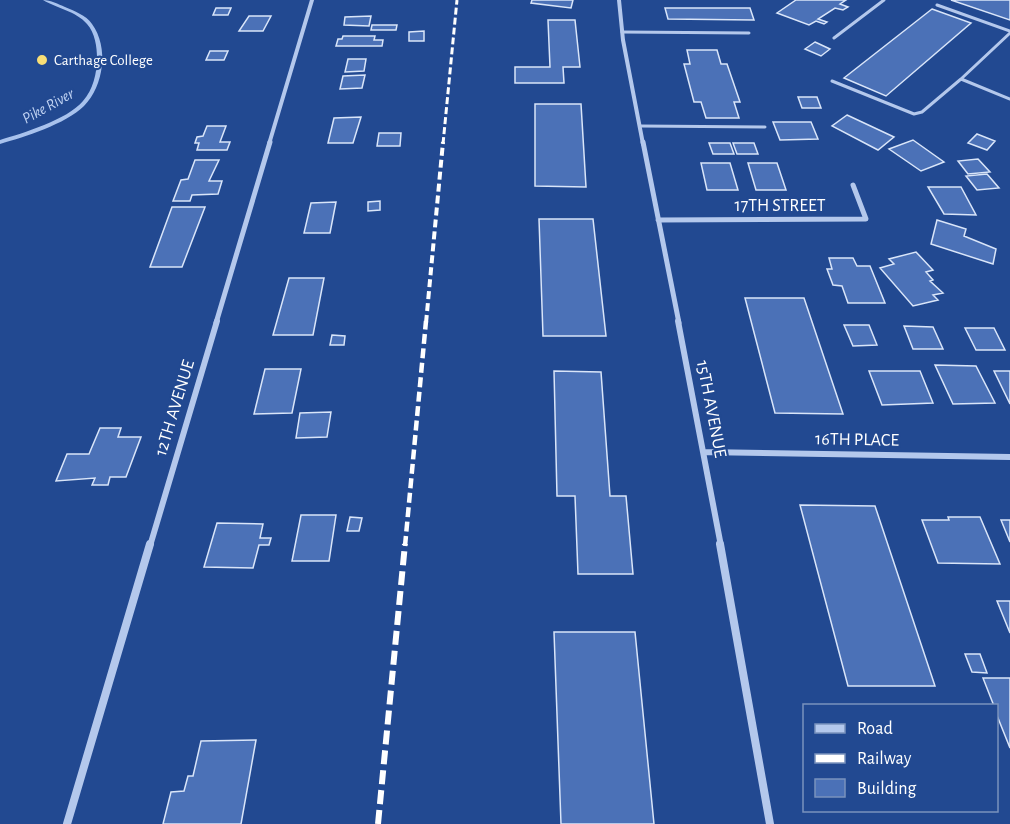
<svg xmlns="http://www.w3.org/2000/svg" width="1010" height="824" font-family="'Alegreya Sans',sans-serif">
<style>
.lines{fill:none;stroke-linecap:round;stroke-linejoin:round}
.stream{fill:#a8c2ed;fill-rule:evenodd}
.building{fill:#4b71b7;stroke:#d9e5f9;stroke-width:1.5}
.service{stroke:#b4c8ec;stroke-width:3}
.minor-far3{stroke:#b4c8ec;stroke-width:4}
.minor-far2{stroke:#b4c8ec;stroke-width:5}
.minor-far1{stroke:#b4c8ec;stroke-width:6}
.minor{stroke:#b4c8ec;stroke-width:8}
.rail-far3{stroke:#fff;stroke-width:3;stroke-dasharray:7 3;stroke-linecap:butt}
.rail-far2{stroke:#fff;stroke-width:4;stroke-dasharray:8 4;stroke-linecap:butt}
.rail-far1{stroke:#fff;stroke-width:4.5;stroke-dasharray:10 4.5;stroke-linecap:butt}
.rail{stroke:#fff;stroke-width:6;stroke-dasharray:14 6;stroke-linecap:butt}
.poi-dot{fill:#f8de76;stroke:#224991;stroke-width:2}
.labels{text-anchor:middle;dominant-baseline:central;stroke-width:4.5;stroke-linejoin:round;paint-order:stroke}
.far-poi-label{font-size:15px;fill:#fff;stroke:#224991;text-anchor:start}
.far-water-label{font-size:16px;font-style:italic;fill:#c0d3f3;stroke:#224991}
.street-label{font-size:18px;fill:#fff;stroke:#224991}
</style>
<rect width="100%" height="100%" fill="#224991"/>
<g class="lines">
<path class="stream" d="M43,0C51,0 58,4 65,7C74,11 86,15 92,24C109,47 104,86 84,106C66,124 24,137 0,144V140C23,133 67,120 83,101C93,90 97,73 97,58C97,47 95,33 87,24C76,11 56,8 43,0Z"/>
</g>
<path class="building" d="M532,0H573L571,8L531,3Z
M796,0H846L840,4L848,7L843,10L835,8L818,19L827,22L824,24L816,21L809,25L777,13Z
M951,0H1010V20Z
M216,8H231L228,15H213Z
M665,8H750L754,20L668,19Z
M932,9L971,23L886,96L844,78Z
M249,16H271L263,31H239Z
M371,16L369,26L344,25L345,17Z
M548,20H575L580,67H563L564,83H515V67H550Z
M372,25H397L396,30H371Z
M424,31V41H409V32Z
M343,36H375L374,40H383L382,46H336L338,39H342Z
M815,42L830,49L821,56L805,49Z
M687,50H717L721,64H727L740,102H734L739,118H706L701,102H694L684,64H690Z
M210,51H228L224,60H206Z
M348,59H366L364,71L345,72Z
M365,75L362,88L340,89L343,76Z
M798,97H817L821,108H802Z
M535,104H581L586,187L535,186Z
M847,115L894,137L878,150L832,126Z
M361,117L353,143H328L334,118Z
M773,122H811L818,139L780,140Z
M207,126H226L220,142H230L227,150H197L199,143H195L197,137L203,136Z
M379,133H401L400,146H377Z
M977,134L995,141L987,150L968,143Z
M913,140L944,162L921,171L889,149Z
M709,143H730L734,154H713Z
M733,143H754L758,154H737Z
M978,159L990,172L968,174L958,161Z
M195,160H219L209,181H222L218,194L192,195L190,201H173L181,180L188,179Z
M701,163H730L738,190H707Z
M748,163H777L786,190H756Z
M987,174L999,188L977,190L966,176Z
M928,187H961L976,215L944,214Z
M380,201V210L368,211V202Z
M336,202L330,233H304L311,203Z
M172,207H205L182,267H150Z
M539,219H593L606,336H543Z
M937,220L966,229L964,236L996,249L993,264L931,244Z
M916,252L933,270L926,272L933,280L930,281L943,293L933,295L938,300L913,306L880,268L894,264L889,259Z
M829,258H853L857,266H870L885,303H848L842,286L833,285L827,269H832Z
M289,278H324L313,335H273Z
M745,298H804L843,414L775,413Z
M844,325H869L877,345L853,346Z
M904,326L933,327L943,349H913Z
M965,328H994L1005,350H976Z
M332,335L345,336L344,345H330Z
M935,365L976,366L995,403L953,404Z
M265,369H301L292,413L254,414Z
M554,371L601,372L610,496H626L633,574H578L575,496H557Z
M869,371H920L933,403L882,405Z
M994,371H1010V404Z
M331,412L327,437L296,438L300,413Z
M100,428H121L118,437H141L126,477H110L108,485H92L95,478L56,481L67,454H89Z
M800,505L875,506L935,686H848Z
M301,515H336L329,561H292Z
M350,517L362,518L359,531H347Z
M948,517H980L1000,564L938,563L922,520H949Z
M1001,520H1010V542Z
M217,523L263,524L260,538H271L269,545H259L253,568L204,567Z
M997,601H1010V633Z
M554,632H635L654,824H561Z
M965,654H980L987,673L972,672Z
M983,678H1010V748L996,713V706H994Z
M256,740L241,824H163L171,792L184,791L188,776H193L201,741Z"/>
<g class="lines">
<path class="service" d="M937,5L1010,31
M622,32L749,33
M834,38L884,0
M961,79L1010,33
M832,81L914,114L922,112L961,79L1010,99
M640,126L765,127"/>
<path class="minor-far3" d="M619,0L623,40L643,144
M269,144L312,0"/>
<path class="minor-far2" d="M643,142L679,323
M658,220L866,219L853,185
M216,323L270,142"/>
<path class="minor-far1" d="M678,321L721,546
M704,452L1010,457
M150,546L217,321"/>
<path class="minor" d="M720,544L770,824
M67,824L150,544"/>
<path class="rail-far3" d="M443,144L457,0"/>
<path class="rail-far2" d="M426,323L443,142"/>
<path class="rail-far1" d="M405,546L426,321"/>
<path class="rail" d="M378,824L405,544"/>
</g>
<circle class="poi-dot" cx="42" cy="60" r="6"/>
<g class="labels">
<g class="far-poi-label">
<text x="54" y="60">Carthage College</text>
</g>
<g class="far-water-label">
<text transform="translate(48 106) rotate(-29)">Pike River</text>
</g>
<g class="street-label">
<text x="780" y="206">17TH STREET</text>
<text transform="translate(175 408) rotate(-73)">12TH AVENUE</text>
<text transform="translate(711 409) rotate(79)">15TH AVENUE</text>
<text transform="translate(857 440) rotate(1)">16TH PLACE</text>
</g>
</g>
<rect x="803" y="704" width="195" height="108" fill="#224991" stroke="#7a92bd" stroke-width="1.5"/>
<rect x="815" y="724" width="30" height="9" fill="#b4c8ec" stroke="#7a92bd" stroke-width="1.5"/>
<text x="857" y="734" font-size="18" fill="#ffffff">Road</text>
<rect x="815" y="754" width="30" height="9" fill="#ffffff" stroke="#7a92bd" stroke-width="1.5"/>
<text x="857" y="764" font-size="18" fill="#ffffff">Railway</text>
<rect x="815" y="779" width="30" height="18" fill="#4b71b7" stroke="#7a92bd" stroke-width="1.5"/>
<text x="857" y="794" font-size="18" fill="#ffffff">Building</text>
</svg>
